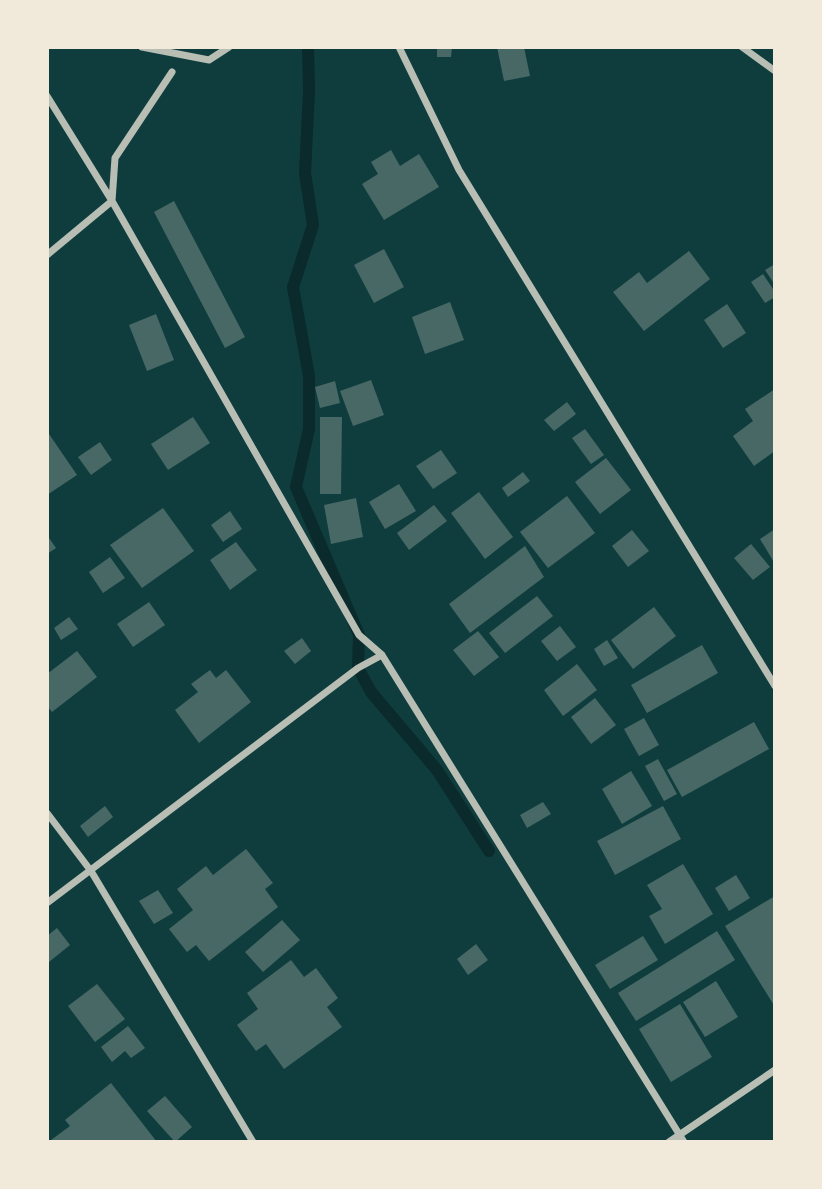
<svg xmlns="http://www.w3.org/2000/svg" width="822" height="1189" font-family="Spectral,serif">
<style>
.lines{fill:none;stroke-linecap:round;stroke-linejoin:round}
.stream{stroke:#0a2a2b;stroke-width:12}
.building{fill:#486865}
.minor{stroke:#b8beb3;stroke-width:7}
</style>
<rect width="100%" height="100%" fill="#0f3d3e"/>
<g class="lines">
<path class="stream" d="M308,47L309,91L305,173L313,225L293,287L309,376V429L296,487L359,635L358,668L371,692L437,770L489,851"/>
</g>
<path class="building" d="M437,47H452L451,57H437Z
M497,47H524L530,76L504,81Z
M391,150L400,166L419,154L439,187L384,220L362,184L378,174L371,162Z
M174,201L245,337L225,348L154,212Z
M384,249L404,287L374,303L354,265Z
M689,251L710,279L644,331L613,292L639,272L647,283Z
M775,264V285L765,270Z
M763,274L775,292V297L765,303L751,282Z
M450,302L464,340L425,354L412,317Z
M727,304L746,333L723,348L704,320Z
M156,314L174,360L147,371L129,325Z
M371,380L384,415L353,426L340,391Z
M335,381L340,403L320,408L315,387Z
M775,389V451L754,466L733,436L753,421L745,409Z
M567,402L576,414L554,431L544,420Z
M193,417L210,443L168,470L151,444Z
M320,417H342L341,494H320Z
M585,429L604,455L591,464L572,438Z
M47,431L77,475L47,495Z
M100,442L112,460L91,475L78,457Z
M441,450L457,473L433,489L416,466Z
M606,458L631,490L600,514L575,482Z
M523,472L530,481L508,497L502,488Z
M399,484L416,511L385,529L369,502Z
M479,492L513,537L485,559L451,513Z
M567,496L595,533L548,568L520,532Z
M356,498L363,537L331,544L324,505Z
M434,505L447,521L409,550L397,533Z
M163,508L194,551L142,588L110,545Z
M230,511L242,529L223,542L211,525Z
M775,529V564L760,539Z
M632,530L649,551L628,567L612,546Z
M47,535L56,548L47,554Z
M236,542L257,570L230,590L210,560Z
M751,544L770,567L753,580L734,558Z
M525,546L544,577L470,633L449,604Z
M110,557L125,578L103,593L89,572Z
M537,596L553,616L505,653L489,633Z
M149,602L165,625L133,647L117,624Z
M654,607L676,636L633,669L611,640Z
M69,617L78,629L61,640L54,628Z
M560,626L576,647L557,661L541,641Z
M478,631L499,657L474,676L453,650Z
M302,638L311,651L295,664L284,651Z
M607,640L618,658L604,666L594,649Z
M702,645L718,673L647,713L631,685Z
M77,651L97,677L52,712L47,706V674Z
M577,664L597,690L563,716L544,690Z
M210,670L216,678L226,670L251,702L199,743L175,710L198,692L191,684Z
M595,698L616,725L591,744L571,717Z
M644,718L659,745L639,756L624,729Z
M754,722L769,749L682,797L667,770Z
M658,759L677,794L664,801L645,766Z
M631,771L652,806L622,824L602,789Z
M543,802L551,814L527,828L520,815Z
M105,806L113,817L88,837L80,826Z
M663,806L681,839L615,875L597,841Z
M246,849L273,883L265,889L278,907L209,961L196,945L187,952L169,929L193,910L177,889L206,866L213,875Z
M683,864L713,914L665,944L649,916L662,909L647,885Z
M736,875L750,898L729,911L715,888Z
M158,890L173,913L154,924L139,901Z
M775,896V1007L725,926Z
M282,920L300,940L263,972L245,952Z
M57,928L70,945L49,962L47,959V936Z
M717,931L735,960L636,1021L618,993Z
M643,936L658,960L610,989L595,965Z
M476,944L488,960L468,975L457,959Z
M291,960L304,977L316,968L338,998L327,1007L342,1027L284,1069L266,1044L256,1051L237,1025L258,1009L247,993Z
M716,981L738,1017L705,1037L683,1002Z
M97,984L125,1019L95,1042L68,1006Z
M680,1004L712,1057L671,1082L639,1029Z
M128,1026L145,1048L131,1058L125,1051L112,1062L101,1047Z
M111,1083L157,1142H53L51,1140L70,1126L65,1120Z
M165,1096L192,1127L175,1142L147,1111Z"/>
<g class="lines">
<path class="minor" d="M142,47L209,60L229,47
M399,47L459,170L775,686
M742,47L775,71
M47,96L112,201L359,635L382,655L684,1142
M47,255L112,201L115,158L172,72
M47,813L91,871L253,1142
M47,903L358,668L382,655
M669,1142L775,1070"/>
</g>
<rect width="822" height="1189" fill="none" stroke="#f1e9da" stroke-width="98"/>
</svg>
